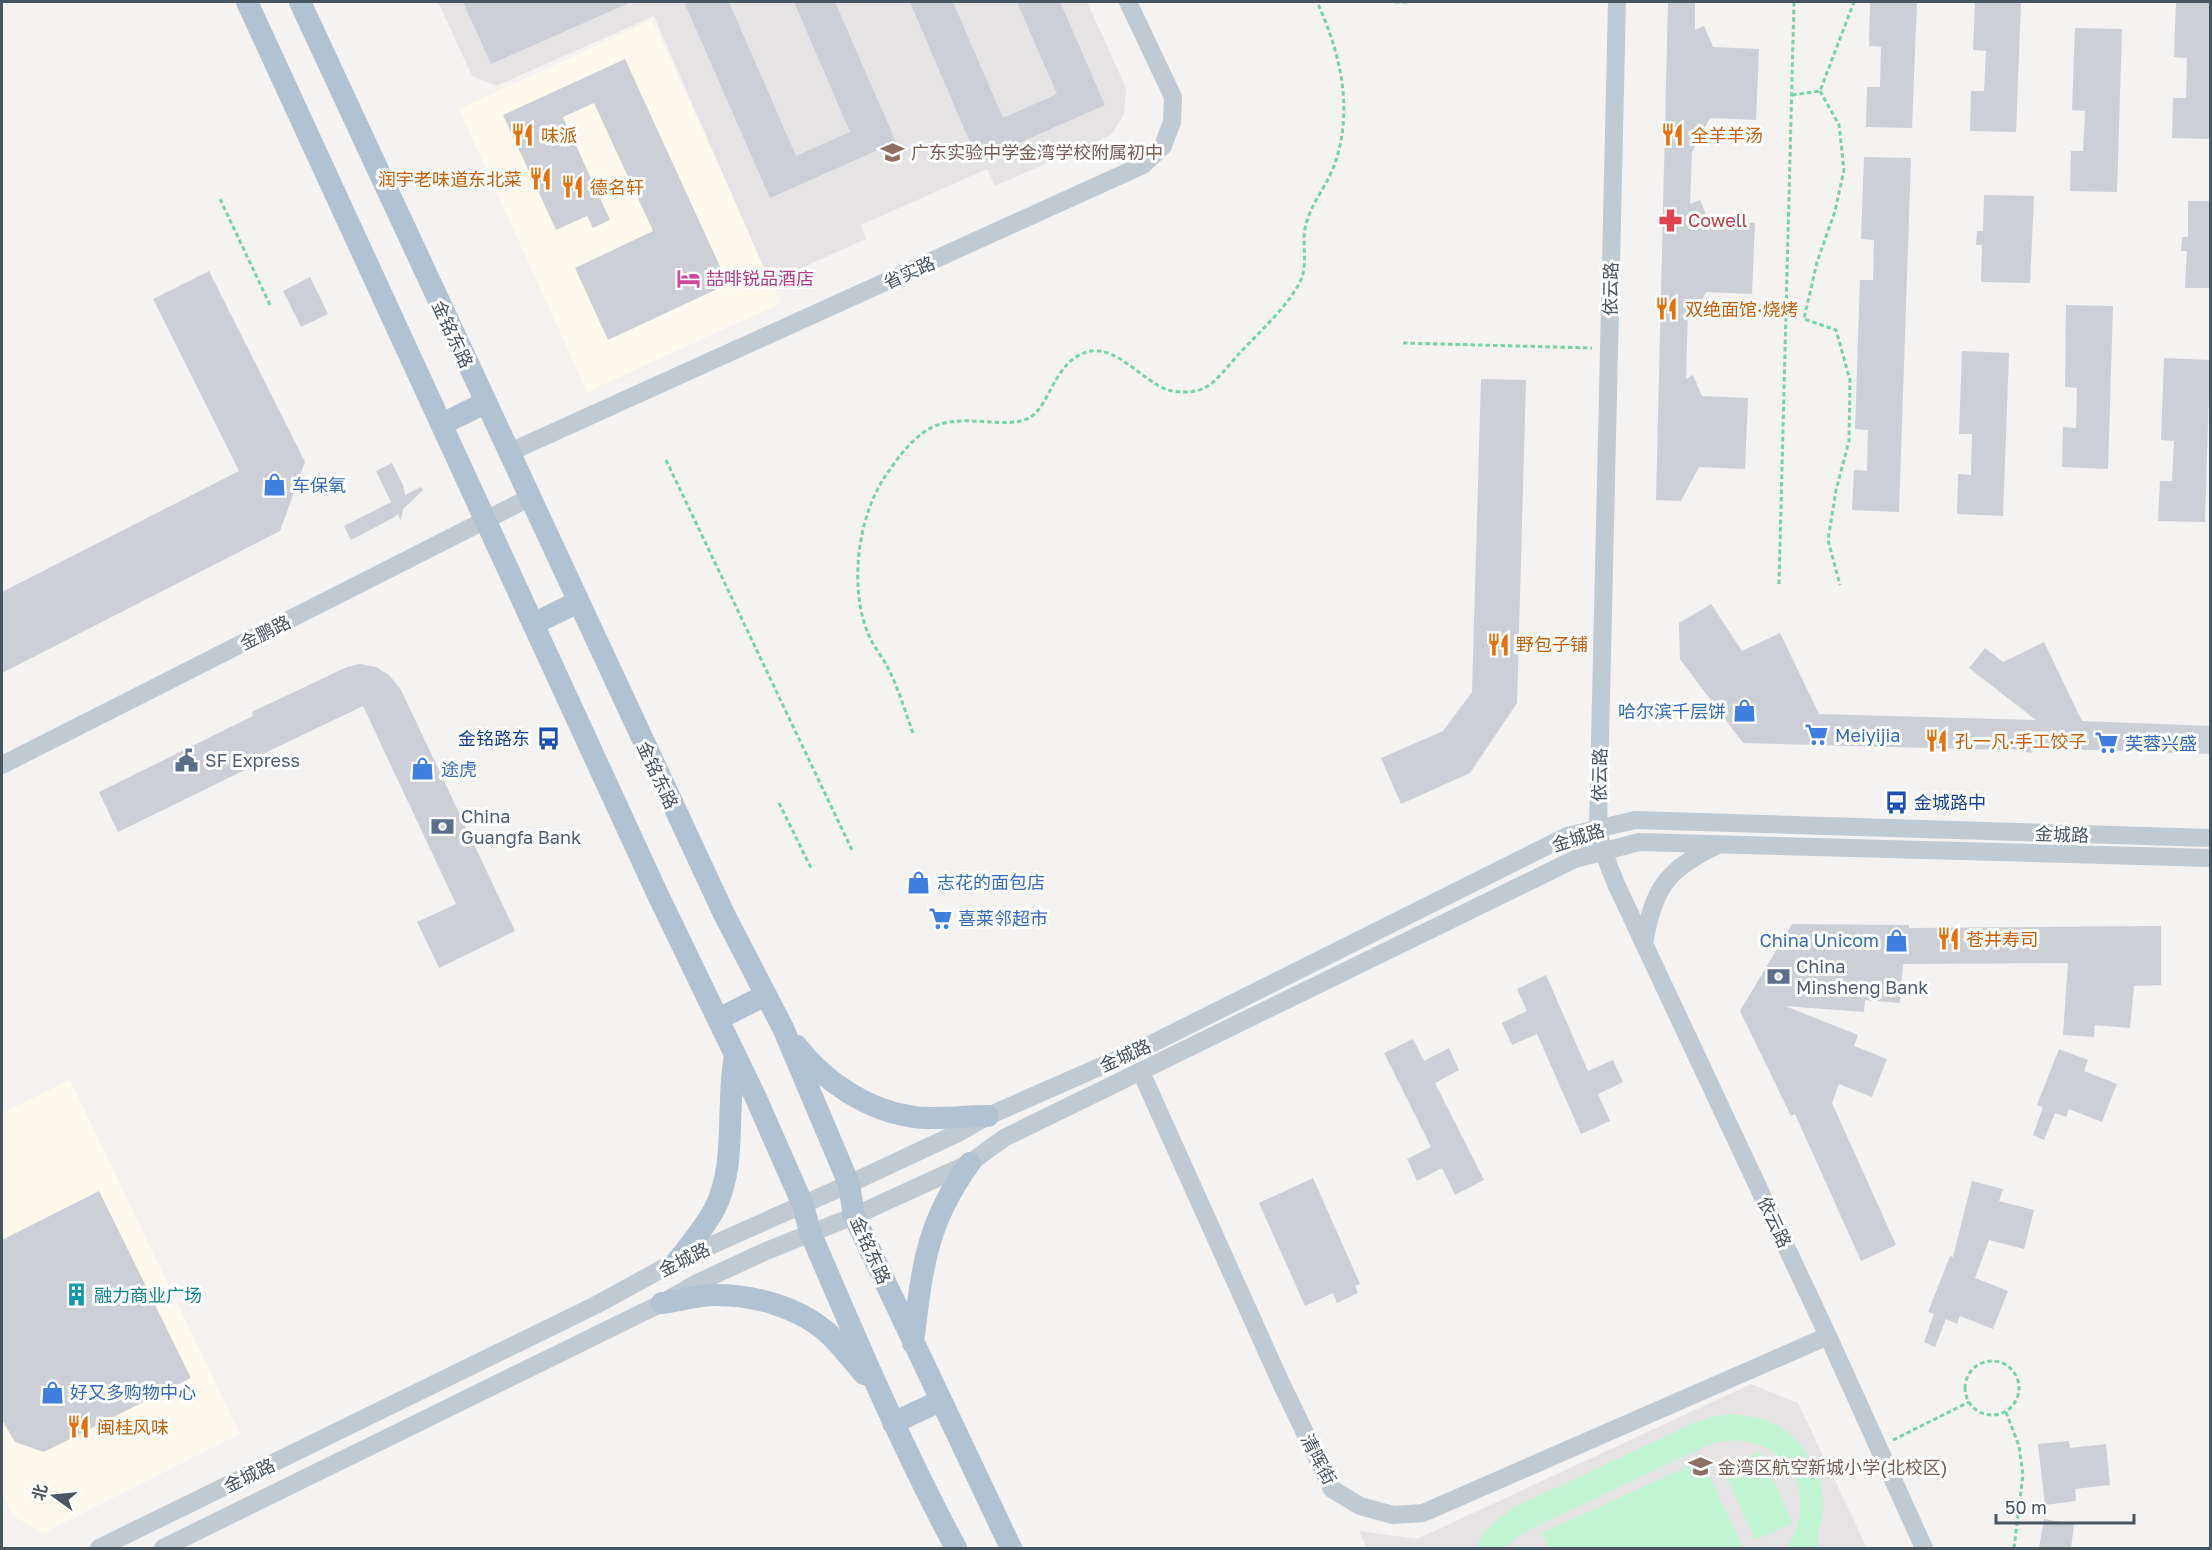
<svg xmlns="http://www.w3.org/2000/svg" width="2212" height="1550" font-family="'Golos Text','Noto Sans SC',sans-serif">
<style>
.commercial{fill:#fef9ed}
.education{fill:#e6e3e4}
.green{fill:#c0f4d3}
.building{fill:#cccfd5}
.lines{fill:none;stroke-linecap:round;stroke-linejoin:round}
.path{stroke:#74d5a3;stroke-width:3;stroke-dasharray:4.5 3;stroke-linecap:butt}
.minor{stroke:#c0cad3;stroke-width:18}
.major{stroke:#b1c2d2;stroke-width:22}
.labels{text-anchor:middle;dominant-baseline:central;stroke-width:6;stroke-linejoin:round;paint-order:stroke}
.food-label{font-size:18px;fill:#c56008;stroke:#fff;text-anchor:start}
.education-label{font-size:18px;fill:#785e54;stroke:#fff;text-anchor:start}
.health-label{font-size:18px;fill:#be3a42;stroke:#fff;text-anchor:start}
.street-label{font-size:18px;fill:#485662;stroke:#fff}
.hotel-label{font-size:18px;fill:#b23c85;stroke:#fff;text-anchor:start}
.shop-label{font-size:18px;fill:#366cbe;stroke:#fff;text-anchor:start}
.transit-label{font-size:18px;fill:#164399;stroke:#fff;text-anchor:end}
.service-label{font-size:18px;fill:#4e5e75;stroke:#fff;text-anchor:start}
.culture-label{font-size:18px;fill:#0d838f;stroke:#fff;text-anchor:start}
</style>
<rect width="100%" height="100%" fill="#f5f2f2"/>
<path class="commercial" d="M652,20L781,303L587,392L459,109Z
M70,1080L240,1434L43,1533L13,1516L2,1492V1113Z"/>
<path class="education" d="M438,2H1087L1126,88L1124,114L1111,135L995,186L987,169L861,225L866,239L770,282L654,16L496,86L472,76Z
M1751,1384L1798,1403L1867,1548H1367L1359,1531L1417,1539Z"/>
<path class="green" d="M1731,1414C1744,1415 1756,1417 1768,1421C1803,1436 1826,1475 1823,1513C1821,1527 1814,1534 1820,1548H1786C1827,1488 1775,1421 1706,1446L1530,1529L1518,1536L1505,1548H1475C1484,1529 1500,1517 1517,1506L1696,1422L1712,1417Z
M1760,1451L1793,1523L1755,1540L1723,1469Z
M1702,1460L1743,1548H1549L1542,1533Z"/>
<path class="building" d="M463,2H631L491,64Z
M684,2H729L796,156L850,132L794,2H835L896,142L770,198Z
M910,2H953L1003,118L1057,94L1017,2H1060L1105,105L978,161Z
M1668,2H1695V30L1704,26L1713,47L1759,49L1756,120L1710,118L1692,152L1690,204L1700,200L1709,221L1755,223L1752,294L1706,292L1695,312L1688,308L1686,379L1693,375L1702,396L1748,398L1745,469L1699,467L1681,501L1656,500Z
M1870,2H1917L1912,128L1866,127L1867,87H1880L1881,47L1869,46Z
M1975,2H2021L2016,132L1970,131L1971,91H1984L1986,51L1973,50Z
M2176,2H2211V139L2172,138L2173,98H2186L2187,58L2174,57Z
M2075,28L2122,29L2117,192L2070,191L2071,151H2083L2085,111L2072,110Z
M625,59L728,284L608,340L575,268L653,231L594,103L563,117L610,220L593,228L587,216L556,230L503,115Z
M1864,157L1911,158L1899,512L1852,510L1854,470L1867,471L1868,430L1855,429L1860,280H1873L1874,240L1861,239Z
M1984,195L2034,196L2030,283L1981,282L1982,245H1976L1977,231H1983Z
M2188,201H2211V288H2185L2187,251H2181L2182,237H2188Z
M209,271L305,462L280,531L2,673V592L239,471L153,299Z
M310,277L328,314L301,327L283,291Z
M2066,305L2113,306L2108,469L2062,467L2063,427L2076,428L2077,388L2065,387Z
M1962,351L2009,353L2003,516L1957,514L1958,474L1971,475L1972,434H1959Z
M2164,358L2210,360L2205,522L2158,521L2160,481H2172L2174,441L2161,440Z
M1481,379L1526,380L1517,703L1470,773L1401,804L1381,758L1443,731L1472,692Z
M392,463L403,485L405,495L421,487L423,490L403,509L401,521L398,514L393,518L351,540L344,526L391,502L376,471Z
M1711,604L1742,651L1780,633L1819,714L2036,720L1969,668L1985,648L2003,662L2044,642L2082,721L2211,726V754L2032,748L2031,753L2006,748V750L1743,743L1680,659L1679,623Z
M360,664L376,667L390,676L401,690L515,931L439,968L417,922L456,904L363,706L248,761L251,767L118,832L99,792L253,716L252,712L347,667Z
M1792,924L1909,925V928L2161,926V985L2134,986L2130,1028L2095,1025L2094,1037L2063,1035L2068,963L1903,964L1900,1003L1865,1000L1864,1012L1785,1006L1858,1035L1854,1046L1887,1059L1872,1097L1839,1084L1832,1103L1896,1245L1861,1261L1795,1114L1791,1116L1740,1011Z
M1546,975L1588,1071L1613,1060L1623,1082L1598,1094L1610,1121L1581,1134L1537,1034L1512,1045L1502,1023L1527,1011L1517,989Z
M1413,1039L1424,1061L1449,1048L1459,1070L1435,1083L1484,1180L1455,1195L1442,1168L1417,1181L1407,1159L1431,1147L1384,1053Z
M2059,1049L2088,1060L2084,1071L2117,1084L2102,1122L2069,1109L2066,1117L2055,1113L2044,1140L2033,1135L2043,1107L2037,1105Z
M1313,1178L1360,1284L1355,1286L1358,1293L1337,1303L1333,1293L1305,1306L1259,1203Z
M1972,1181L2003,1189L1999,1201L2034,1210L2024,1249L1989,1240L1975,1278L2008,1291L1993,1329L1960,1316L1957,1324L1946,1319L1935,1347L1924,1342L1934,1314L1928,1312L1950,1256L1953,1257Z
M99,1191L191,1378L44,1452L15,1442L2,1420V1240Z
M2069,1441L2070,1448L2106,1444L2110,1485L2075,1489L2076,1501L2045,1505L2038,1444Z
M2044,1519L2074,1524L2071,1548H2039Z"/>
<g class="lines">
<path class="path" d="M1395,2H1410
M1820,91L1839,125L1844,170L1835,211L1817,262L1804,319L1836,330L1850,380L1849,441L1836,490L1828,540L1840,585
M1792,95L1820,91L1854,2
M220,199L270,305
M1403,343L1592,348
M666,460L852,850
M1779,584L1794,2
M913,733C905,711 898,687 887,666C882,657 875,648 870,638C848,591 857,517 886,475C897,459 910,441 927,430C960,410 1003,431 1029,418C1051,406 1054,358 1091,351C1118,347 1144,382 1168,390C1179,393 1197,393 1206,387C1218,380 1228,366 1237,356C1257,334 1288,307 1301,280C1309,261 1300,240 1307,221C1313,201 1327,185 1334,166C1354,111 1341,54 1317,2
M779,803L812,870
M1965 1388a27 27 0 1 1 54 0a27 27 0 1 1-54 0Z
M2006,1412L2019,1446L2023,1475L2014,1548
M1893,1440L1969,1402"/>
<path class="minor" d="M1617,2L1598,829L1603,851L1616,884L1828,1336L1924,1548
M508,453L1143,165L1163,146L1172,122L1173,97L1128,2
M2,765L529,498
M1644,944C1653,889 1666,870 1716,846
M1141,1072L1281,1383L1332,1489L1360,1506L1393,1515L1423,1513L1828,1336
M99,1548L596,1305L678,1260L849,1184L958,1133L988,1116L1145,1047L1567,836L1635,820L2210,838
M163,1548L662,1303L697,1283L764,1252L854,1216L970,1163L1004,1138L1575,859L1639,842L2210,858"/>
<path class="major" d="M247,2L657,893L755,1096L803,1205L810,1232C856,1339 901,1446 956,1548
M300,2L724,914L783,1028L849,1184L854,1216L1011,1548
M442,424L485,403
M533,624L578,602
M718,1019L766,995
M797,1046C824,1082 869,1111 914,1117C938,1120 964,1116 988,1116
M678,1260C691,1244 704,1228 714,1210C732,1176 729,1137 731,1100C731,1085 733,1069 735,1054
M662,1303C678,1301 695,1296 712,1295C752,1294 801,1307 831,1336C843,1348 853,1361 864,1374
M913,1343C922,1271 925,1224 970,1163
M893,1423L940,1401"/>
</g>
<defs>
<symbol id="restaurant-bare" viewBox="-9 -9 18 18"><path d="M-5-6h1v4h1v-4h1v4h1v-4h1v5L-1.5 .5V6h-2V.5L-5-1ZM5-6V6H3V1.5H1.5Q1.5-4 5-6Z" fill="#e8710a" stroke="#fff" stroke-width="2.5" paint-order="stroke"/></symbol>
<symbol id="school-bare" viewBox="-9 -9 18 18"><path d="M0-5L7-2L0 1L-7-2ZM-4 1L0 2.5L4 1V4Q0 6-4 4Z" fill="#8d6e63" stroke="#fff" stroke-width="2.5" paint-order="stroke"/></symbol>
<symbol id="pharmacy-bare" viewBox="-9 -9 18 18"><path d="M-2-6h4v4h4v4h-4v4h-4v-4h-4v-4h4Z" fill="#e0444e" stroke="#fff" stroke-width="2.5" paint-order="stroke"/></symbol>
<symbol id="hotel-bare" viewBox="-9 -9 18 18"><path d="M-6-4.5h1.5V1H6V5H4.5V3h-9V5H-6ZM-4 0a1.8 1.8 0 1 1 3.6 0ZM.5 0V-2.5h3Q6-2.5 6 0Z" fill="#d1479c" stroke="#fff" stroke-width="2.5" paint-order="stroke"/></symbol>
<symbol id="shop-bare" viewBox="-9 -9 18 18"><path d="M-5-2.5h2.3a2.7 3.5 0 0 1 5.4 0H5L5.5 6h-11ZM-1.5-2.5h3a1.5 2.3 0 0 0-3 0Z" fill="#3f7fe0" stroke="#fff" stroke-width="2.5" paint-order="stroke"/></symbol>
<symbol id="supermarket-bare" viewBox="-9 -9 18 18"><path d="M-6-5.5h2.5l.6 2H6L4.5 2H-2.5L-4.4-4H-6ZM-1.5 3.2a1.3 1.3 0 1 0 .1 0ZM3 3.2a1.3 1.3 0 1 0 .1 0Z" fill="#3f7fe0" stroke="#fff" stroke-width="2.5" paint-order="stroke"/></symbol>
<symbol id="bus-bare" viewBox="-9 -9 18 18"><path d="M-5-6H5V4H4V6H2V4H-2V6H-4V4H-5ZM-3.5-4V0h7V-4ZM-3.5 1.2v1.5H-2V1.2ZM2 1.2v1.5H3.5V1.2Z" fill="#1a4fb4" stroke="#fff" stroke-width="2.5" paint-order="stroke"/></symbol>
<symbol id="civic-bare" viewBox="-9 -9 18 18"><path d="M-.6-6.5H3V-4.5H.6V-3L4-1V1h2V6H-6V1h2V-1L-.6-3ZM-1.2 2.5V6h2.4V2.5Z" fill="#5c6f8a" stroke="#fff" stroke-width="2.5" paint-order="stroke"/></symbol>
<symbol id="bank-bare" viewBox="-9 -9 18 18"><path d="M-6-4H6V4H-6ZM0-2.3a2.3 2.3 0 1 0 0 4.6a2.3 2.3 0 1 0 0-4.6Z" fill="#5c6f8a" stroke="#fff" stroke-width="2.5" paint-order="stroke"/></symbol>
<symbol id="building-bare" viewBox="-9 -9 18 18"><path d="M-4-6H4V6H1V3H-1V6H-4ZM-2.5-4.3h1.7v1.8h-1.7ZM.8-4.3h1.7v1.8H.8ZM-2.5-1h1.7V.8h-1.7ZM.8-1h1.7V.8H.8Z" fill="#0f9aa8" stroke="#fff" stroke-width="2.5" paint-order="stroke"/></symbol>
</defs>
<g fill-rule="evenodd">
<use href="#restaurant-bare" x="506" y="118" width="33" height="33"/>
<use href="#restaurant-bare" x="1656" y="118" width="33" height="33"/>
<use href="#school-bare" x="876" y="136" width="33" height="33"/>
<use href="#restaurant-bare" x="524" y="162" width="33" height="33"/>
<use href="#restaurant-bare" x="556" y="170" width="33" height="33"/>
<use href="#pharmacy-bare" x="1654" y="204" width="33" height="33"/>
<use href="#hotel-bare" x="672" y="262" width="33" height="33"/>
<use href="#restaurant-bare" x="1650" y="292" width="33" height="33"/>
<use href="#shop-bare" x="258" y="468" width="33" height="33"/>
<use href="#restaurant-bare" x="1482" y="628" width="33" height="33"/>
<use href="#shop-bare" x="1728" y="694" width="33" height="33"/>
<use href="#supermarket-bare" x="1800" y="718" width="33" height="33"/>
<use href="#bus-bare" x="532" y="722" width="33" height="33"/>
<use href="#restaurant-bare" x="1920" y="724" width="33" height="33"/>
<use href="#supermarket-bare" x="2090" y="726" width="33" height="33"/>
<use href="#civic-bare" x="170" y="744" width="33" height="33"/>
<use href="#shop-bare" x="406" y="752" width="33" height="33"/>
<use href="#bus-bare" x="1880" y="786" width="33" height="33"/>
<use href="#bank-bare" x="426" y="810" width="33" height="33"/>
<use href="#shop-bare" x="902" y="866" width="33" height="33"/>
<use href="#supermarket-bare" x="924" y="902" width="33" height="33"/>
<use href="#restaurant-bare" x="1932" y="922" width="33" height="33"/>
<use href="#shop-bare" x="1880" y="924" width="33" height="33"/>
<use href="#bank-bare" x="1762" y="960" width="33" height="33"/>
<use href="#building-bare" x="60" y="1278" width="33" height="33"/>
<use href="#shop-bare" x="36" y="1376" width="33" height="33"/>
<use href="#restaurant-bare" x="62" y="1410" width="33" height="33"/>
<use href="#school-bare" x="1684" y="1450" width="33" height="33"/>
</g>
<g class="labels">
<g class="food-label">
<text x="541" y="135">味派</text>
<text x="1691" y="135">全羊羊汤</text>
<text x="522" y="179" text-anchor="end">润宇老味道东北菜</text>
<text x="590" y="187">德名轩</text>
<text x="1685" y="309">双绝面馆·烧烤</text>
<text x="1516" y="644">野包子铺</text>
<text x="1955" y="741">孔一凡·手工饺子</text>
<text x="1966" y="939">苍井寿司</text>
<text x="97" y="1427">闽桂风味</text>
</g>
<g class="education-label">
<text x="911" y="152">广东实验中学金湾学校附属初中</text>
<text x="1718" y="1467">金湾区航空新城小学(北校区)</text>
</g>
<g class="health-label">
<text x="1688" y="220">Cowell</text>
</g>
<g class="street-label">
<text transform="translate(909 272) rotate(-24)">省实路</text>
<text transform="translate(1610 289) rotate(-89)">依云路</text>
<text transform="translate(453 334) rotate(65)">金铭东路</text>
<text transform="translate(265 632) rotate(-27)">金鹏路</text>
<text transform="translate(658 775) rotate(65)">金铭东路</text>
<text transform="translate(1599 775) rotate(-89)">依云路</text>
<text transform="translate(2062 834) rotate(2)">金城路</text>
<text transform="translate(1578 837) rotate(-18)">金城路</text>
<text transform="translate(1125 1055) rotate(-24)">金城路</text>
<text transform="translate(1775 1222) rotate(65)">依云路</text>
<text transform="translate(871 1250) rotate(66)">金铭东路</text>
<text transform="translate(684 1259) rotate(-26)">金城路</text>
<text transform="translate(1319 1459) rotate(62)">清晖街</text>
<text transform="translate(249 1475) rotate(-26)">金城路</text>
</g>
<g class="hotel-label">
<text x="706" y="278">喆啡锐品酒店</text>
</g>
<g class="shop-label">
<text x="292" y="485">车保氧</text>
<text x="1726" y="711" text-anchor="end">哈尔滨千层饼</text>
<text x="1835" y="735">Meiyijia</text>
<text x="2125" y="743">芙蓉兴盛</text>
<text x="441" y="769">途虎</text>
<text x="937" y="882">志花的面包店</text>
<text x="958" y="918">喜莱邻超市</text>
<text x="1879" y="940" text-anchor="end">China Unicom</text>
<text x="70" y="1392">好又多购物中心</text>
</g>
<g class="transit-label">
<text x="530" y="738">金铭路东</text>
<text x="1914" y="802" text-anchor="start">金城路中</text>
</g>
<g class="service-label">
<text x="205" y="760">SF Express</text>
<text x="461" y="816">China<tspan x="461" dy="21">Guangfa Bank</tspan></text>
<text x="1796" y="966">China<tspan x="1796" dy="21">Minsheng Bank</tspan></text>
</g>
<g class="culture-label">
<text x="94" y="1295">融力商业广场</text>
</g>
</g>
<rect width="2212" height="1550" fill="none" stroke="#485662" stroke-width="6"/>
<g transform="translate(54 1496) rotate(285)" stroke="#ffffff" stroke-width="4.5" paint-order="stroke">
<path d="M0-4.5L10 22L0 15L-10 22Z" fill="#485662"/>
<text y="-9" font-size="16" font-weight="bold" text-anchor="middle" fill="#485662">北</text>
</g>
<path d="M1996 1514v9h138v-9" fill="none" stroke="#485662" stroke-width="3"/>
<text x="2005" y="1514" font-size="18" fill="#485662" stroke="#ffffff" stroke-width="4.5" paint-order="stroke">50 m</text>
</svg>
